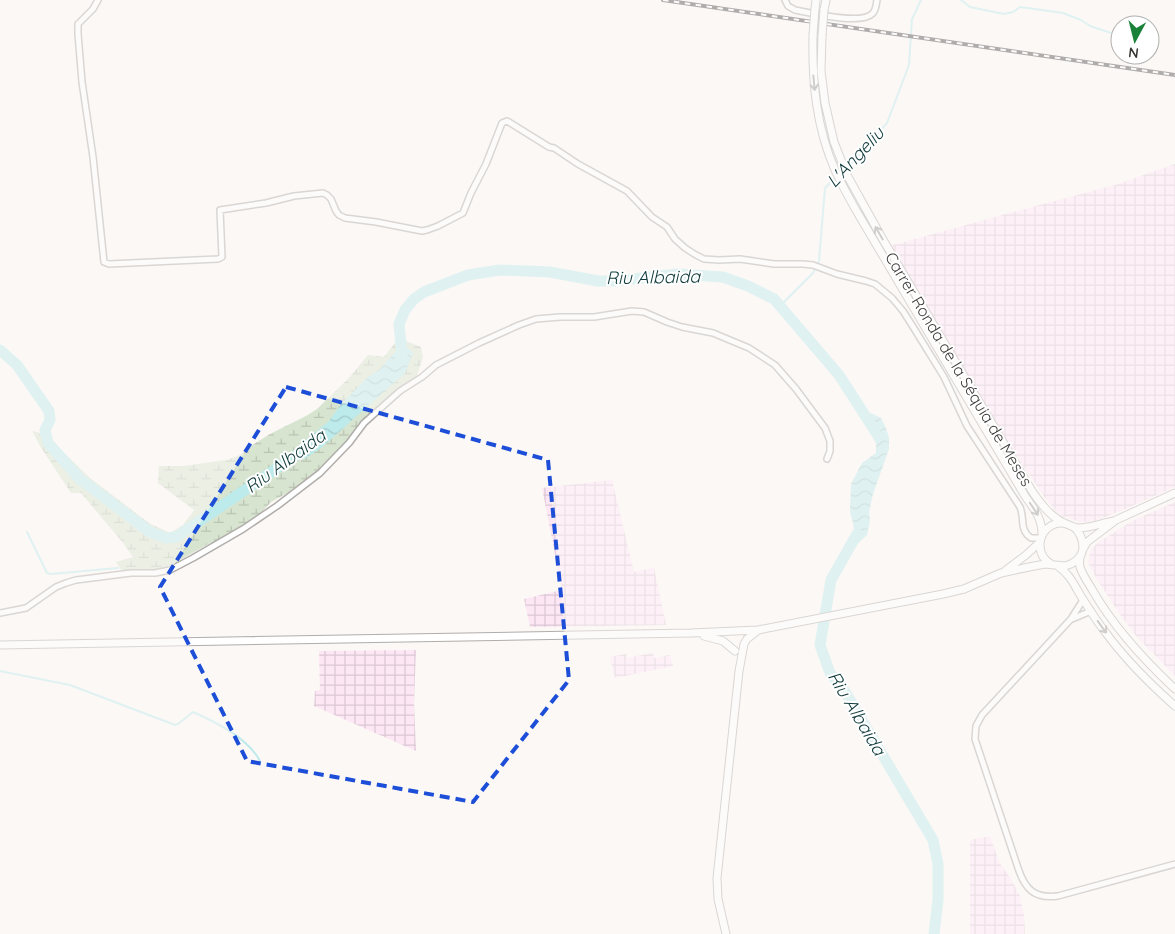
<svg xmlns="http://www.w3.org/2000/svg" width="1175" height="934" font-family="Quicksand,sans-serif">
<style>
.industrial{fill:url(#industrial-grid)}
.wetland{fill:url(#wetland-marsh)}
.water{fill:url(#water-waves)}
.lines{fill:none;stroke-linecap:round;stroke-linejoin:round}
.stream{stroke:#bdeaea;stroke-width:2}
.river{stroke:#bdeaea;stroke-width:11}
.street-casing{stroke:#b0adab;stroke-width:8}
.secondary-casing{stroke:#b0adab;stroke-width:9}
.street{stroke:#fff;stroke-width:5}
.secondary{stroke:#fff;stroke-width:7}
.rail-casing{stroke:#535251;stroke-width:4}
.rail{stroke:#fff;stroke-width:2;stroke-dasharray:5.5;stroke-linecap:butt}
.secondary-bridge-casing{stroke:#b0adab;stroke-width:9;stroke-linecap:butt}
.secondary-bridge{stroke:#fff;stroke-width:7}
.oneway{stroke:#9c9c9c}
.marked{fill:none;stroke:#1d4ed8;stroke-width:4;stroke-dasharray:10 6;stroke-linejoin:round}
.labels{text-anchor:middle;dominant-baseline:central;stroke-width:4;stroke-linejoin:round;paint-order:stroke}
.street-label{font-size:16px;fill:#3a3938;stroke:#fff}
.water-label{font-size:18px;font-style:italic;fill:#103a3b;stroke:#fff}
</style>
<defs>
<pattern id="industrial-grid" width="8" height="8" patternUnits="userSpaceOnUse" patternTransform="scale(1.25)"><rect width="8" height="8" fill="#fee7f5"/><path d="M0 4h8M4 0v8" fill="none" stroke="#dac7d3"/></pattern>
<pattern id="wetland-marsh" width="20" height="14" patternUnits="userSpaceOnUse" patternTransform="scale(1.25)"><rect width="20" height="14" fill="#d7e4cf"/><path d="M1 5h8M5 5V1M11 12h8M15 12V8" fill="none" stroke="#b9c4b2"/></pattern>
<pattern id="water-waves" width="16" height="10" patternUnits="userSpaceOnUse" patternTransform="scale(1.25)"><rect width="16" height="10" fill="#bdeaea"/><path d="M0 5q4-4 8 0t8 0" fill="none" stroke="#a3c9c9"/></pattern>
</defs>
<rect width="100%" height="100%" fill="#fbf8f6"/>
<path class="industrial" d="M1175,164V487L1123,510L1095,521L1080,522L1065,517L1057,512L1045,498L940,342L886,247L1043,204L1115,185Z
M612,480L634,572L654,568L666,625L530,627L524,599L562,590L542,488Z
M1175,502V676L1136,636L1119,613L1096,578L1088,562L1091,549L1099,542L1132,521Z
M416,650L414,703L416,751L314,706L315,691L320,690L319,651Z
M653,653L654,658L670,655L673,666L615,678L610,657L626,654L627,658Z
M990,836L999,862L1011,879L1020,896L1024,916L1025,934H970V840Z"/>
<path class="wetland" d="M399,338L421,347L423,357L417,376L387,398L368,416L341,447L316,473L298,487L271,502L260,514L230,534L216,542L210,543L169,566L158,569L122,571L116,562L133,557L124,544L81,493H71L40,446L32,431L49,435L55,444L90,478L149,523L170,533L183,525L194,510L158,483L159,466H183L227,460L240,455L254,444L270,434L306,416L317,409L349,378L368,355L384,357Z"/>
<path class="water" d="M402,348H408L413,353L405,373L321,448L303,460L298,446L329,421L339,407L367,378L380,369L398,349Z
M871,413L881,418L886,428L889,438V449L873,494L869,512L870,521L867,535L853,548L848,543L854,531L853,523L850,512L851,484L862,463L876,453V444L864,421Z"/>
<g class="lines">
<path class="stream" d="M961,0L970,7L1004,14L1013,12L1020,7L1063,13L1081,20L1090,26L1120,36
M846,168L855,160L887,123L909,65L912,19L921,0
M780,306L813,273L819,261L825,188L835,178
M27,532L47,573L51,574L118,568
M0,671L70,685L175,725L178,724L193,712C216,722 248,738 260,761"/>
<path class="river" d="M0,350L17,365L49,411L50,420L45,430L48,443L80,479L150,532L166,538L176,537L311,445
M399,362L402,355L399,324L405,310L414,299L424,292L468,275L500,270L550,272L598,281H615L677,274L723,277L748,286L774,299L839,375L875,431
M857,534L831,580L820,645L830,673L844,690L933,840L938,864V900L934,934"/>
<defs>
<path id="street" d="M98,0L93,9L78,24V34L82,82L93,157L104,262L109,264L218,259L222,257L220,210L266,203L294,196L323,193L327,195L331,199L336,211L339,215L345,218L376,222L422,231L427,230L438,226L463,213L471,193L486,164L502,123L507,121L549,147L554,148L578,164L627,191L652,217L667,227L675,239L685,248L696,255L704,259L719,260L740,259L774,264H803L813,265L837,274L866,281L875,284L892,298L903,311L915,330L944,377L967,426L1020,507C1025,519 1019,530 1031,538H1041
M785,0L788,6L795,10C811,13 860,25 872,14C876,11 876,5 877,0
M1083,600L1071,619L982,715L976,726L975,739L1018,868C1025,889 1034,899 1058,896L1175,864
M0,613L26,608L56,587L66,583L76,580L131,573H155L170,570L193,558L243,529L277,506L320,473L349,443L364,423L400,391L422,377L436,365L479,343L519,325L536,319L560,317H594L632,311L644,312L667,322L682,327L713,333L749,348L775,365L796,389L825,428L830,441V451L827,459
M1072,619L1091,611"/>
<path id="secondary" d="M815,9L816,0
M824,10L826,0
M813,35C812,81 816,127 835,170C842,185 849,198 857,212L1025,496C1034,509 1042,518 1042,534
M822,36L821,71L825,103L834,142L847,175L882,238L1032,491C1041,504 1050,516 1064,523
M1074,527C1081,533 1083,540 1083,549
M1080,556C1080,560 1079,563 1080,567C1083,576 1089,584 1093,591C1115,629 1144,660 1175,689
M1051,564C1044,560 1040,553 1040,545C1040,532 1051,522 1063,523C1069,524 1073,528 1078,528C1090,528 1102,523 1114,521
M1059,567C1071,575 1076,589 1084,601C1091,612 1098,623 1106,633C1126,660 1150,684 1175,706
M1006,570L1026,555L1040,542
M704,636L723,641L735,651
M0,645L691,633L758,630L943,594L964,589L1001,573L1029,567L1045,564L1065,566L1071,564L1077,560L1081,555L1083,549L1087,542L1116,520L1175,493
M726,934L718,899L717,878L739,671L744,644L747,639L757,631"/>
</defs>
<use href="#street" class="street-casing"/>
<use href="#secondary" class="secondary-casing"/>
<use href="#street" class="street"/>
<use href="#secondary" class="secondary"/>
<defs>
<path id="rail" d="M663,0L1175,75"/>
</defs>
<use href="#rail" class="rail-casing"/>
<use href="#rail" class="rail"/>
<defs>
<path id="secondary-bridge" d="M813,35L815,9
M822,36L824,10"/>
</defs>
<use href="#secondary-bridge" class="secondary-bridge-casing"/>
<use href="#secondary-bridge" class="secondary-bridge"/>
</g>
<defs><path id="oneway-shaft" d="M-6 0H5M1.5-3L5.5 0L1.5 3" fill="none" stroke-width="1.6" stroke-linecap="round" stroke-linejoin="round" transform="scale(1.25)"/></defs>
<g class="oneway">
<use href="#oneway-shaft" transform="translate(814 83) rotate(85)"/>
<use href="#oneway-shaft" transform="translate(879 233) rotate(-120)"/>
<use href="#oneway-shaft" transform="translate(1034 509) rotate(56)"/>
<use href="#oneway-shaft" transform="translate(1102 627) rotate(54)"/>
</g>
<path d="M0 0H1175V934H0ZM286,387L548,460L569,680L473,802L247,761L160,587Z" fill="#fbf8f6" fill-opacity=".55" fill-rule="evenodd"/>
<path class="marked" d="M286,387L548,460L569,680L473,802L247,761L160,587Z"/>
<g class="labels">
<g class="street-label">
<text transform="translate(959 369) rotate(59)">Carrer Ronda de la Séquia de Meses</text>
</g>
<g class="water-label">
<text transform="translate(855 157) rotate(-47)">L'Angeliu</text>
<text transform="translate(653 277) rotate(-1)">Riu Albaida</text>
<text transform="translate(285 461) rotate(-36)">Riu Albaida</text>
<text transform="translate(857 713) rotate(59)">Riu Albaida</text>
</g>
</g>
<g transform="translate(1135 40) rotate(187)"><circle r="24" fill="#ffffff" stroke="#b0b0af"/>
<path d="M0-4L9 19L0 12L-9 19Z" fill="#198238"/>
<text y="-8" font-size="14" font-weight="bold" text-anchor="middle" fill="#3a3938">N</text>
</g>
</svg>
